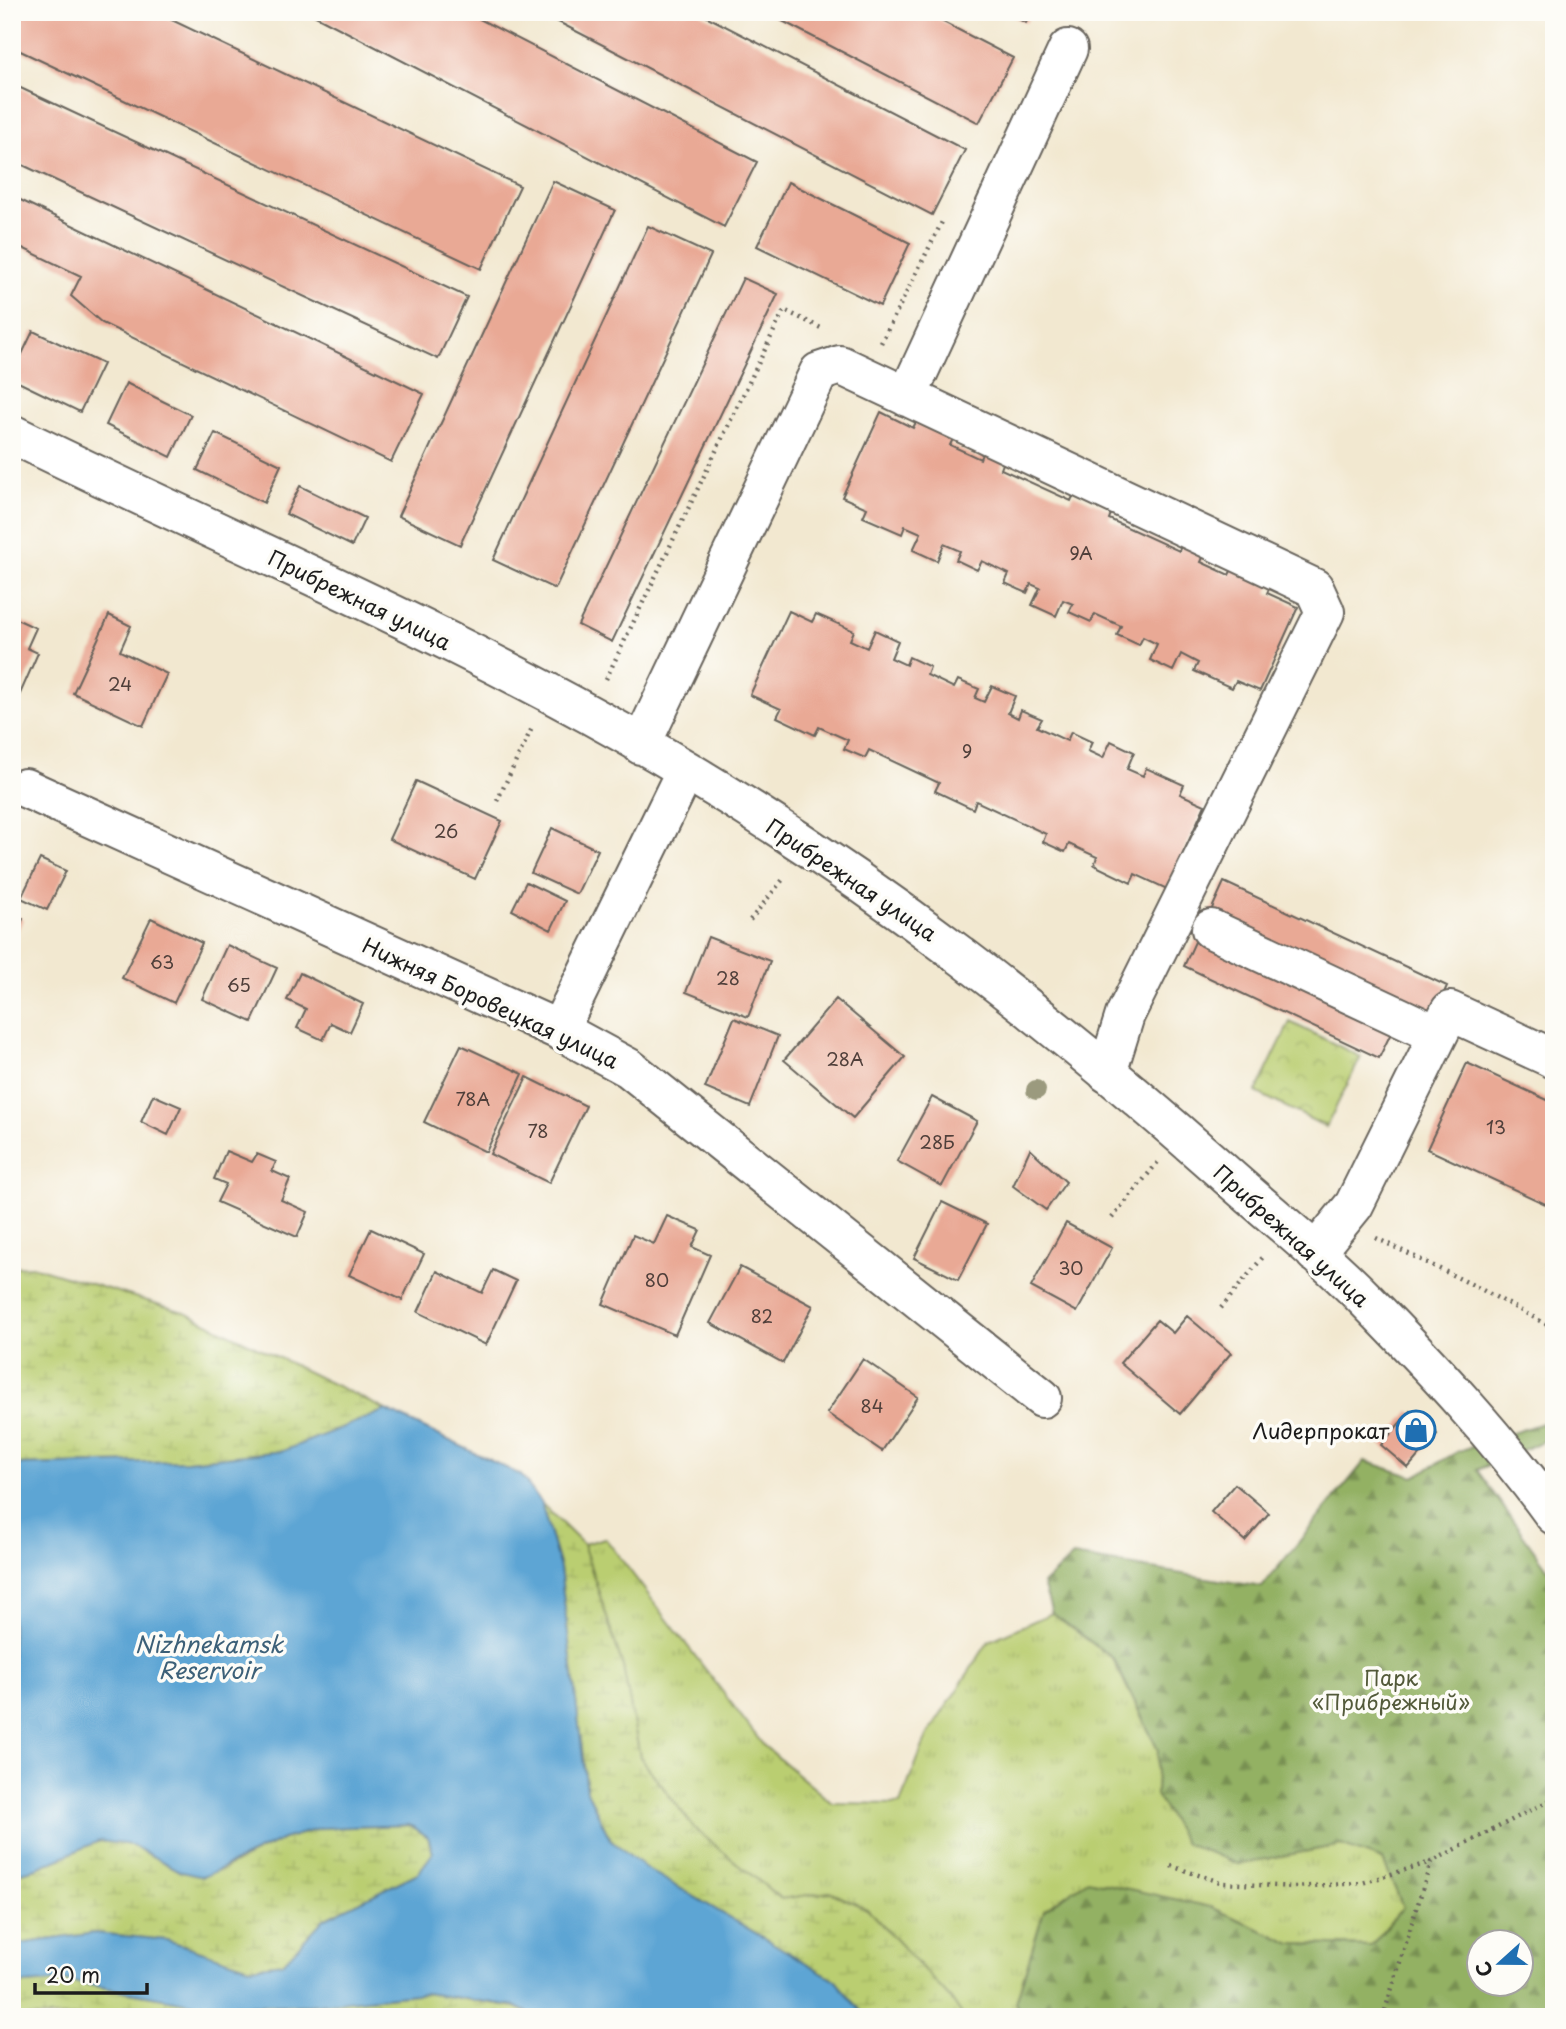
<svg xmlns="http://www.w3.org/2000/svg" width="1566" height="2029" font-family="'Playpen Sans',sans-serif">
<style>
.grass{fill:url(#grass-tufts);stroke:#6b7546;stroke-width:2}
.forest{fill:url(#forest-firs);stroke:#586640;stroke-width:2;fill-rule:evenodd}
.wetland{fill:url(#wetland-marsh);stroke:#6b7546;stroke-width:2}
.park{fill:url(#park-crowns);stroke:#6b7546;stroke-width:2}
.water{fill:#5da5d4;stroke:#3c6078;stroke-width:2}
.building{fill:#e9a995}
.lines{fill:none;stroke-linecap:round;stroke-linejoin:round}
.minor-casing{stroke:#67635b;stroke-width:42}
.path{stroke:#67635b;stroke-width:4.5;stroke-dasharray:2 5;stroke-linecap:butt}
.minor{stroke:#fff;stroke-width:38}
.tree{fill:#9b9a7e}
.labels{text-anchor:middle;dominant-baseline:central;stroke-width:7;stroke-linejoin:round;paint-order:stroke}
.number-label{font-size:18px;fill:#4f3f3a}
.street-label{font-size:21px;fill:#1c1c1c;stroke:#fdfcf7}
.poi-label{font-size:21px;fill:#1c1c1c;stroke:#fdfcf7;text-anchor:end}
.park-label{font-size:21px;fill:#535a3a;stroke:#fdfcf7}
.water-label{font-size:23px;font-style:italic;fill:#3c6078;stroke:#fdfcf7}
</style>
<defs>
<pattern id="grass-tufts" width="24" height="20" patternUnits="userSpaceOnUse" patternTransform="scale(1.75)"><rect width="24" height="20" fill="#bace71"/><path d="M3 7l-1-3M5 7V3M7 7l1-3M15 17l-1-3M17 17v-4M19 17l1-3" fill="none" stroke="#9fb061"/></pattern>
<pattern id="forest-firs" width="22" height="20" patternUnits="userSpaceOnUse" patternTransform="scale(1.75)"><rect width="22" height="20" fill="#93b163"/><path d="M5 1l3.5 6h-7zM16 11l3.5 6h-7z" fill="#778f51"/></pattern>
<pattern id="wetland-marsh" width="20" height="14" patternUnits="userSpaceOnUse" patternTransform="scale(1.75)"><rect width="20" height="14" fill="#bace71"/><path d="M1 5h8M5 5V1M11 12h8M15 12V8" fill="none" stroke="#9fb061"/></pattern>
<pattern id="park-crowns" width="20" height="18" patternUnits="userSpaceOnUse" patternTransform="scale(1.75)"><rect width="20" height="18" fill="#bace71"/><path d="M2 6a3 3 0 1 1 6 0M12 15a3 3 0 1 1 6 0" fill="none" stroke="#9fb061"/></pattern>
</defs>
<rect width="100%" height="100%" fill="#fdfcf7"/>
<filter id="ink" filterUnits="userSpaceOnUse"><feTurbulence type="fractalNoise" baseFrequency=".0143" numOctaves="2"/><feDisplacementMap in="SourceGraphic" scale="14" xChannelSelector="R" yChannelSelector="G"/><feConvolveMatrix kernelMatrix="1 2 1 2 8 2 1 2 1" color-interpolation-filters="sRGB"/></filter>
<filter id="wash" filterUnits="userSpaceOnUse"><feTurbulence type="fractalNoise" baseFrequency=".00686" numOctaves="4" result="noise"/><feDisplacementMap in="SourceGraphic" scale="28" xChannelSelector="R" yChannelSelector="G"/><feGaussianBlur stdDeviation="1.57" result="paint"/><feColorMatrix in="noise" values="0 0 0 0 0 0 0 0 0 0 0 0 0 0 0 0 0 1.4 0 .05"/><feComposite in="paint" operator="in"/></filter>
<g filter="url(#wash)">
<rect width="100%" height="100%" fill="#f2e8d0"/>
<path class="grass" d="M605,1538L764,1746L832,1803L900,1804L927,1736L989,1641L1052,1613L1113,1659L1158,1750L1156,1795L1238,1864L1341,1845L1383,1860L1403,1907L1371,1946L1291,1944L1211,1907L1016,2002L1019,2017H963L951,1999L867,1909L830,1892L781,1899L695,1829L640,1757L623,1667L583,1544Z"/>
<path class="forest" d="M1554,1419V1440L1552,1437L1477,1470L1554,1578V2017H1019L1016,2002L1044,1910L1088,1880L1211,1907L1292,1944L1371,1946L1403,1907L1383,1860L1341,1845L1238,1864L1185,1843L1156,1795L1158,1750L1114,1659L1052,1613L1043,1584L1073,1556L1262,1587L1365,1461L1414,1477L1459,1451ZM1478,1941H1520V1983H1478Z"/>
<path class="wetland" d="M32,1266L187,1313L386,1410L283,1451L187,1461L12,1465V1267Z
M541,1503L583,1544L623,1667L640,1757L695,1829L781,1899L830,1892L867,1909L951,1999L963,2017H866L835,1980L644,1867L610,1839L587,1791L560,1568Z
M410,1825L428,1837L433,1853L418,1873L324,1919L283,1963L250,1967L167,1940L95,1933L12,1945V1872L17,1873L37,1868L99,1841L132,1845L181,1872L221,1870L283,1839L322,1828Z
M67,1981L203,2005H309L425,1993L515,2007L537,2017H12V1985Z"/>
<path class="park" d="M1290,1022L1361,1057L1326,1127L1256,1092Z"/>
<path class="water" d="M386,1410L521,1475L541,1503L560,1568L587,1791L610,1839L644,1867L835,1980L866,2017H537L515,2006L425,1993L309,2005H203L67,1981L12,1985V1945L95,1933L167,1940L250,1967L283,1963L324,1919L418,1873L433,1853L428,1837L410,1825L322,1828L283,1839L203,1877L181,1872L132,1845L99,1841L37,1868L17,1873L12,1872V1465L187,1461L283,1451Z"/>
<g id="blocks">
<path class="building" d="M12,12H155L520,186L481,269L12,47Z
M308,12H466L757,162L724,227Z
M539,12H698L965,150L932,215Z
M765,12H924L1013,58L979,123Z
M1004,12H1031L1026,23Z
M12,84L467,297L438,359L12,160Z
M553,181L615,210L460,545L398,516Z
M788,182L910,243L880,306L757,246Z
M12,196L424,394L391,462L102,323L71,296L81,276L12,243Z
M648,226L711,255L555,589L493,560Z
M743,278L778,294L612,642L578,625Z
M33,331L103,364L80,412L12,379V375Z
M126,383L191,415L171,457L106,425Z
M881,412L913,428L917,420L954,437L950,445L980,459L983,451L1004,461L1001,469L1071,501L1074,494L1112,511L1109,519L1179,551L1182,543L1205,553L1201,562L1229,575L1233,567L1271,585L1267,593L1298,607L1260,691L1236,681L1232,688L1194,671L1198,663L1181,654L1173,671L1150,660L1157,644L1143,637L1139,645L1117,635L1121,626L1095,614L1091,622L1069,612L1073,604L1063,600L1056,616L1032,605L1040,588L1031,584L1027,593L1005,583L1009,574L982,561L977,570L956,560L960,551L944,544L937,561L913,550L921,533L905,526L902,534L863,517L867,508L842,497Z
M215,433L281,465L264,503L197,470Z
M300,486L365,518L352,546L286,514Z
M789,611L812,622L816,614L854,631L850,640L867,648L875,630L898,641L891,658L906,665L909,657L930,667L927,675L954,688L958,680L979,689L975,698L984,702L992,686L1015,696L1008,713L1018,718L1021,710L1042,719L1037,727L1067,741L1071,732L1092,742L1088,751L1103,758L1111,741L1134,752L1127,769L1143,776L1146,768L1184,785L1180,794L1205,805L1167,889L1135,874L1131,883L1094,865L1097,857L1069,844L1065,852L1043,842L1046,834L976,801L973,809L935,791L939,783L869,750L865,758L844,749L848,740L819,727L815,735L777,717L781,709L750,695Z
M109,615L131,626L120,651L167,674L143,726L73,693Z
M12,617L36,628L27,648L38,653L20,694L12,690Z
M416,781L502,821L475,879L389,839Z
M552,828L598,850L577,894L531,873Z
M40,859L66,871L47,910L21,898Z
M526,882L565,901L551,930L512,910Z
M1224,882L1447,986L1432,1019L1209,915Z
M12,914L23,919L12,944Z
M151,918L202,943L174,1003L122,978Z
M1198,935L1394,1027L1379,1058L1184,966Z
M708,937L770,961L748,1017L686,992Z
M227,945L277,968L252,1022L202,999Z
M300,973L363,1004L350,1032L331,1023L323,1040L297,1028L306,1009L287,1000Z
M836,999L905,1057L853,1118L784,1060Z
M734,1018L778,1036L750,1107L705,1088Z
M461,1045L523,1074L486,1152L424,1122Z
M1467,1063L1554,1103V1208L1427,1149Z
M527,1077L586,1106L549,1183L490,1154Z
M153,1095L181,1107L168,1135L141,1122Z
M932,1097L977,1121L942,1186L897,1161Z
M1030,1149L1066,1182L1046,1210L1013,1186Z
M226,1151L252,1162L257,1154L276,1162L272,1171L290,1179L281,1200L308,1212L297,1237L217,1202L226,1184L214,1179Z
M942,1202L987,1224L958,1280L914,1258Z
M667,1216L700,1230L692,1247L710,1255L675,1335L603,1304L633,1235L654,1244Z
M1066,1223L1112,1248L1077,1312L1031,1287Z
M371,1229L424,1254L402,1300L349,1275Z
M740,1267L813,1306L783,1363L710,1323Z
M493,1270L516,1281L486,1345L418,1312L437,1271L482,1293Z
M1187,1316L1231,1353L1180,1414L1120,1363L1157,1320L1173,1333Z
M863,1359L918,1397L882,1451L827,1413Z
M1410,1411L1437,1434L1408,1468L1381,1445Z
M1235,1484L1269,1513L1245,1541L1211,1512Z"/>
</g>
</g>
<g filter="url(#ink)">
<use href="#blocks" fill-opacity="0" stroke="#67635b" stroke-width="2"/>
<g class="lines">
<defs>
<path id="minor" d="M907,397L1068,49
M12,434C238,545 472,641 688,771C882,887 1054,1022 1223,1172C1270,1214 1321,1254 1365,1299C1432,1367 1498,1438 1554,1515
M641,745L819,372L840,365L1314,588L1325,612L1125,1015L1107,1073
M25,788L559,1030L629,1068L1042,1398
M1211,929L1438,1035
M559,1030L686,770
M1315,1253L1354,1205L1450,1011L1554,1059"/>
</defs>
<use href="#minor" class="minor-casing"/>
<path class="path" d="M881,343L943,220
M606,679L784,310L823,329
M497,801L533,726
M750,920L785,877
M1112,1218L1158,1162
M1376,1238L1477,1287L1546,1324L1554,1323
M1221,1308L1263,1257
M1171,1866L1223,1883L1294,1887L1362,1883L1431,1862
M1383,2017L1431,1862L1552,1799L1554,1795"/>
<use href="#minor" class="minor"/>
</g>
<circle class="tree" cx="1036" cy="1090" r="10"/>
</g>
<defs>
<symbol id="shop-ring" viewBox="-11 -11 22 22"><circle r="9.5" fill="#fdfcf7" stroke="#1f6fb2" stroke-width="1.5"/><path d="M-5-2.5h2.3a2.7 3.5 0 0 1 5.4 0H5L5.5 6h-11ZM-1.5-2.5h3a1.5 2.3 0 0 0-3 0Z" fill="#1f6fb2"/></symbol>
</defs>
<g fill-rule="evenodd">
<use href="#shop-ring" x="1394" y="1408" width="44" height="44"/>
</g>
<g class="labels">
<g class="number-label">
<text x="1081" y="552">9А</text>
<text x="120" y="683">24</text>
<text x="967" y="750">9</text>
<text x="446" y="830">26</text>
<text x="162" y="961">63</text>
<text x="728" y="977">28</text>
<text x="239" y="984">65</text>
<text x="845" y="1058">28А</text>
<text x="473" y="1098">78А</text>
<text x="1496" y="1126">13</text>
<text x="538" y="1130">78</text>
<text x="937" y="1141">28Б</text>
<text x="1071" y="1267">30</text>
<text x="657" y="1279">80</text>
<text x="762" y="1315">82</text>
<text x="872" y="1405">84</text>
</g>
<g class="street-label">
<text transform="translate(360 599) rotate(26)">Прибрежная улица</text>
<text transform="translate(852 879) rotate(34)">Прибрежная улица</text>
<text transform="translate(491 1002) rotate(25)">Нижняя Боровецкая улица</text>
<text transform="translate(1292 1235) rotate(42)">Прибрежная улица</text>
</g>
<g class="poi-label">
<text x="1389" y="1430">Лидерпрокат</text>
</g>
<g class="park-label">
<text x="1391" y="1677">Парк<tspan x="1391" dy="24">«Прибрежный»</tspan></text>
</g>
<g class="water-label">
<text x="209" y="1643">Nizhnekamsk<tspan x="209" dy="26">Reservoir</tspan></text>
</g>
</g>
<rect width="1566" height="2029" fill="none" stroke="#fdfcf7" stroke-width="42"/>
<g transform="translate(1500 1963) rotate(249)"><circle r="33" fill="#fdfcf7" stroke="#a3a29f" stroke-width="2"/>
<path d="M0-5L12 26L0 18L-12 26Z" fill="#1f6fb2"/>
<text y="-10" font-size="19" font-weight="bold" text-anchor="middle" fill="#1c1c1c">С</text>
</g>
<path d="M35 1983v10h112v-10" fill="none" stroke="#1c1c1c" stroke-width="3.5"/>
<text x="46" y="1983" font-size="21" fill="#1c1c1c" stroke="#fdfcf7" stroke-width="5" paint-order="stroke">20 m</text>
</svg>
